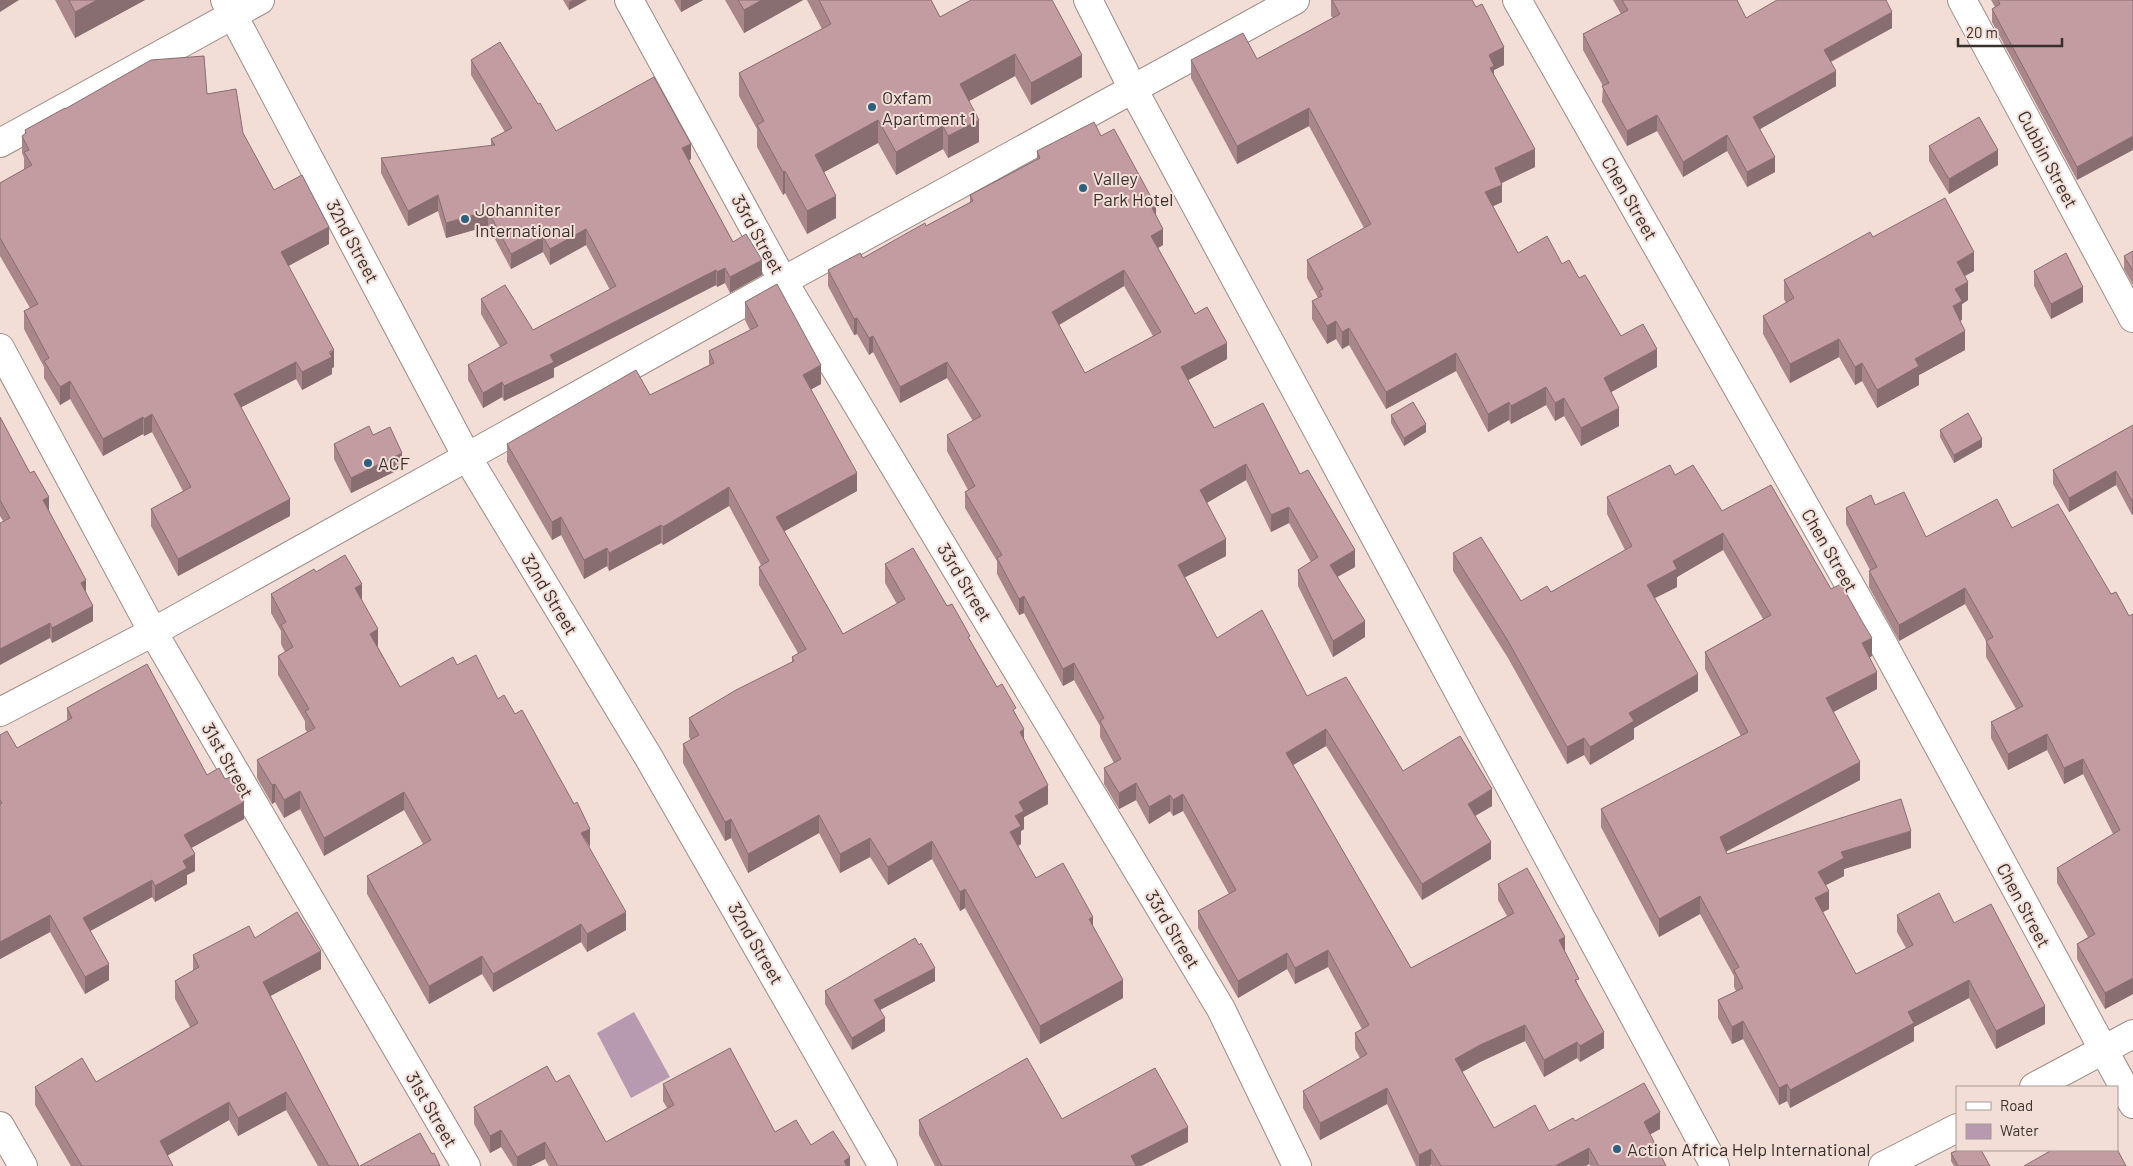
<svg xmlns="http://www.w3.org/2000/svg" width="2133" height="1166" font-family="Barlow,sans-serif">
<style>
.water{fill:#b89ab0}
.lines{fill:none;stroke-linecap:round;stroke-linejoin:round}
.minor-casing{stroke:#9c8b84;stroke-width:30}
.minor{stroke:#fff;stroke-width:28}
.wall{fill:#a8868a;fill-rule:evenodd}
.shaded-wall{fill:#886d71}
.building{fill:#c39ca1;stroke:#886d71;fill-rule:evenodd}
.poi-dot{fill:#2e617e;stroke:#f2ded7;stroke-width:2}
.labels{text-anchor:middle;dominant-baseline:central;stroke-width:4;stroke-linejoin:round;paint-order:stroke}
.poi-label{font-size:18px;fill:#37302d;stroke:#f2ded7;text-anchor:start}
.street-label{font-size:18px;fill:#37302d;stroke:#f2ded7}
</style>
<rect width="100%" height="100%" fill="#f2ded7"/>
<path class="water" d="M634,1012L670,1077L631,1098L597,1033Z"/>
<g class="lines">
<defs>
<path id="minor" d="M225,0L467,457L649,758L883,1166
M629,0L783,281L1221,1009L1297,1166
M1088,0L1133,89L1715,1166
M1517,0L1877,633L2133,1104
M1962,0L2133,318
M0,143L260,0
M0,348L153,632L466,1166
M0,712L153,632L783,281L1295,0
M2034,1087L2133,1034
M0,1126L23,1166
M1883,1166L1957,1128"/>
</defs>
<use href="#minor" class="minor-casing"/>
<use href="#minor" class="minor"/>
</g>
<path class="wall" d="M55,0H145L75,38Z
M563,0H587L569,10Z
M674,0H703L681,12Z
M725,0H803L744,33Z
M807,0H931L940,17L1082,77L1031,105L1015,76L969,101L979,142L948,158L943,149L896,175L878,143L824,172L836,218L807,234L785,193L783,195L757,147V129L739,96V73L822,29Z
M1331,0H1472L1504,65L1494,70V75L1535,167L1502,183V202L1493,206L1518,253L1562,264L1579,278L1621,336L1657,367L1611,392L1619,426L1581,446L1564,416L1555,421L1546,405L1511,424L1509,420L1488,432L1456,371L1386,409L1349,345L1342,349L1336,339L1327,344L1312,319V301L1318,298L1307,278V260L1364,228L1309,126L1237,164L1191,78V60L1257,59L1333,18L1331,16Z
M1613,0H1737L1746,18L1892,28L1831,62L1836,86L1760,129L1775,172L1747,187L1727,151L1683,177L1657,131L1627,146L1602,102L1603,86L1583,50V34L1621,14Z
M1991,0H2133L2077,180L1992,22V9L1995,7Z
M471,60L538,104L556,131L691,159L689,160L733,242L762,275L730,293L725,283L717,287L716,285L554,368V377L504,401L502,397L483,408L468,380V365L500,347L481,314V299L533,330L610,290L586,245L550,265L543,252L511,269L488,226L446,238L438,211L408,226L381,173V158L491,146V139L505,132L471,75Z
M207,94L243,133L274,190L329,244L288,266L334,367L332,368V374L302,390L296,379L241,407L290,516L178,576L151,526V509L183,491L152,432L144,436L143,434L103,456L70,399L60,405L44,378V367L24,329V311L30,308L0,256V183L24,169V158L22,153V136L25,134V130L65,109Z
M1101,136L1156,215L1163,245L1158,248L1195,314L1227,359L1188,380L1214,428L1300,474L1355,567L1337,577L1365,637L1333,657L1298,586V570L1311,562L1289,523L1271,532L1246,480L1206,503L1226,556L1185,577L1217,638L1307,696L1403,771L1492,806L1475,816L1491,859L1422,900L1326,746L1293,765L1411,968L1507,916L1498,900V884L1565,953L1604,1048L1580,1062L1577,1058L1544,1077L1525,1041L1480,1062L1462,1072L1494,1128L1549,1131L1575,1121L1660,1129L1650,1134L1666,1166H1590L1589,1164L1586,1166H1432L1431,1165L1429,1166H1416L1387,1104L1320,1140L1303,1108V1091L1360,1058L1355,1049V1033L1362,1029L1328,967L1295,984L1287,969L1238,998L1198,928V911L1229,894L1183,811L1173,816L1170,811L1149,824L1136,800L1119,809L1104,784V768L1114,763L1100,737V726L1074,680L1063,686L1024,613L1019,615L997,574V561L965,508V492L968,490L947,451V435L973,421L947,378L900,403L873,352L869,355L857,334L854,335L828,286V270L863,258L926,226L970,202V195L1037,159V151ZM1124,286L1153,336L1085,373L1059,325Z
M1929,146L1998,165L1949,194L1929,161Z
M1873,237L1974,271L1965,276L1968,300L1962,304V320H1960L1965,350L1919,375V385L1877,408L1862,381L1855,385L1839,357L1790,383L1763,334V316L1786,303L1784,299V280Z
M2133,251V285L2124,269V256Z
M2034,271L2083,302L2051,319L2034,286Z
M745,302L821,384L811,389L857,491L784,531L843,634L897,604L885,583V564L947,606L970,640L997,687L1016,714L1024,740L1048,804L1024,817V829L1021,831V844L1018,846L1036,878L1093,926L1123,998L1040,1044L965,908L960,911L932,859L888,885L870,857L840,873L819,833L748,873L731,838L725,841L683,763V744L691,740L689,737V718L792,662V657L798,653L759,585V567L761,565L729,506L663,545L661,543L609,571L607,566L584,579L561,535L552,540L507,462V444L650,395L709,365V351L750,330L745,320Z
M1391,415L1426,432L1404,446L1391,423Z
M0,417L49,511L86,592L93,621L52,643L3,521L0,516Z
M2133,425V514L2132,515L2116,485L2069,512L2053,484V470Z
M1940,430L1982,447L1954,463L1940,437Z
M373,435L402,468L351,493L334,459V444Z
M1675,475L1722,511L1831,589L1872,656L1869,657L1877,689L1833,712L1860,780L1726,851L1727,854L1911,848L1844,869V876L1826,885L1829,909L1823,912L1856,974L1906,948L1897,932V915L1954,923L2045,1024L1996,1049L1969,998L1914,1027V1041L1790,1108L1787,1101L1779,1105L1743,1039L1732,1044L1718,1018V1000L1736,991L1734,987V976L1700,914L1659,937L1601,827V809L1741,736L1705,669V652L1763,619L1723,550L1677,577V587L1655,598L1698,691L1634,728V739L1590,765L1584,755L1567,764L1508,658L1453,571V553L1521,601L1551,592L1625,550L1607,514V497Z
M1875,505L1926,537L2012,528L2111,594L2133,994L2105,1009L2077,959V944L2088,937L2057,883V868L2113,834L2083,774L2064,784L2047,750L2008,770L1991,738V722L2016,709L1986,657V641L1965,604L1899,641L1869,587V571L1870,570L1846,524V508Z
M316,572L362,601L378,647L400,687L457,665L498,699L589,848L626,930L587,952L581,942L493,992L482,974L429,1004L367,894V876L423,844L404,810L324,856L300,809L284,818L275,802L272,804L257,778V760L307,732L305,729V721L278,675V656L285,652L281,644V631L271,613V594Z
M67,708L207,775L244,819L191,848L195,871L187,875V884L155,902L152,897L90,931L109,980L85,994L50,932L0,959V735L17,748L67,721Z
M255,938L321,969L270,996L359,1166H318L286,1110L238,1136L229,1120L167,1155L173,1166H71L35,1105V1087L96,1082L190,1027L175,999V981L193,971V955Z
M935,981L880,1010L885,1031L852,1050L825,1004V991Z
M556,1082L606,1142L667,1108L663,1101V1084L775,1132L811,1145L850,1166H549L545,1159L531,1166H513L501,1147L490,1153L474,1124V1107Z
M1062,1119L1188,1142L1141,1166H935L919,1135V1120Z
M1951,1153L1990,1166H1954L1951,1161Z"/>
<path class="shaded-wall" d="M0,0H19L0,12V17Z
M97,0H145L75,38V12Z
M573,0H587L569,10V2Z
M681,0H703L681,12Z
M762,0H803L744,33V10Z
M1892,12V28L1824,65V50Z
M1504,47V65L1494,70V84L1490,86L1489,55Z
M1015,54V76L960,106V84Z
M1082,55V77L1031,105V83Z
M1836,71V86L1753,133V117Z
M1309,108V126L1237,164V146Z
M1657,115V131L1627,146V131Z
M878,120V143L815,177V155Z
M979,120V142L948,158V136Z
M943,126V149L896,175V152Z
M1727,135V151L1683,177V162Z
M2133,136V150L2077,180V167Z
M691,144V159L682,164V148Z
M1535,149V167L1495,186V168Z
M1998,150V165L1949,194V179Z
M1775,157V172L1747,187V172Z
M785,171V193L783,195V172Z
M1502,185V202L1485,210V192Z
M438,195V211L408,226V211Z
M836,196V218L807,234V211Z
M1156,206V222L1152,208Z
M488,211V226L446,238V223Z
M329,227V244L281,270V252Z
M586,229V245L550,265V249Z
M1163,229V245L1151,252V236Z
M543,237V252L511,269V254Z
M1974,252V271L1957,280V262Z
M762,260V275L730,293V277Z
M725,268V283L717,287V272Z
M716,270V285L554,368V377L504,401V386L550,355Z
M1124,270V286L1052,329V312Z
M1968,282V300L1962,304V320L1953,324V306L1955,289Z
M2083,287V302L2051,319V304Z
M857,318V334L854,335V319Z
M1336,321V339L1327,344V326Z
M1349,328V345L1342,349V332Z
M1965,331V350L1919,375V385L1877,408V390L1915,359Z
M873,336V352L869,355V338Z
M1839,339V357L1790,383V364Z
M1227,343V359L1181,384V367Z
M1657,349V367L1604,396V378Z
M334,350V367L332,368V374L302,390V372Z
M1456,353V371L1386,409V392Z
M296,362V379L234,411V394Z
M947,362V378L900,403V387Z
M1862,363V381L1855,385V367Z
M821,365V384L803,394V375Z
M70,381V399L60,405V387Z
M502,382V397L483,408V393Z
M1546,387V405L1511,424V406Z
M1564,398V416L1555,421V403Z
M1509,402V420L1488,432V414Z
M1619,408V426L1581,446V428Z
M152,414V432L144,436V419Z
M143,417V434L103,456V439Z
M1426,424V432L1404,446V438Z
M1982,439V447L1954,463V455Z
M402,453V468L351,493V478Z
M1246,464V480L1200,507V490Z
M2116,471V485L2069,512V498Z
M857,473V491L776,536V517Z
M729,487V506L663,545V527Z
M49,497V512L43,500Z
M290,499V516L178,576V559Z
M2133,500V514L2132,515V501Z
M1289,507V523L1271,532V515Z
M561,517V535L552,540V522Z
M661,525V543L609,571V553Z
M1723,533V550L1677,577V587L1647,602V585L1673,561Z
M1226,539V556L1178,581V565Z
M607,548V566L584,579V560Z
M1355,550V567L1330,581V565Z
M86,580V596L81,583Z
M362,584V603L355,588Z
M1965,588V604L1899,641V625Z
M1024,596V613L1019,615V599Z
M93,606V621L52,643V628Z
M1365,621V637L1333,657V641Z
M50,623V638L0,665V649Z
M378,629V647L370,634Z
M1872,638V656L1862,661V643Z
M1074,663V680L1063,686V669Z
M1877,672V689L1826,716V698Z
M1698,674V691L1634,728V739L1590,765V747L1629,713Z
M1024,729V748L1020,732Z
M1326,729V746L1286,769V753Z
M2047,734V750L2008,770V754Z
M1584,738V755L1567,764V747Z
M2083,759V774L2064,784V768Z
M1860,762V780L1720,855V837Z
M1136,783V800L1119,809V793Z
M275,784V802L272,804V785Z
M1048,785V804L1024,817V829L1021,831V844L1010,850V832L1019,802Z
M1492,789V806L1468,820V804Z
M300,791V809L284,818V800Z
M404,792V810L324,856V838Z
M1183,794V811L1173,816V800Z
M1170,795V811L1149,824V807Z
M244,802V819L184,852V835Z
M819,815V833L748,873V854Z
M731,819V838L725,841V822Z
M590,829V847L581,833Z
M1911,831V848L1844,869V876L1818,889V872L1841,852Z
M870,838V857L840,873V854Z
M932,841V859L888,885V867Z
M1491,842V859L1422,900V884Z
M195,854V871L187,875V884L155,902V886L183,861Z
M152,880V897L83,935V918Z
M965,889V908L960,911V892Z
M1829,891V909L1815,916V898Z
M1700,896V914L1659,937V919Z
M626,912V930L587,952V934Z
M50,915V932L0,959V942Z
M1093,917V936L1089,919Z
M581,924V942L493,992V974Z
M1565,937V954L1559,940Z
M1328,950V967L1295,984V968Z
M321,951V969L263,1000V982Z
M1287,953V969L1238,998V981Z
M482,956V974L429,1004V986Z
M109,964V980L85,994V977Z
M935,968V981L874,1013V1000Z
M2133,978V994L2105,1009V993Z
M1123,980V998L1040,1044V1026Z
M1969,980V998L1914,1027V1041L1790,1108V1090L1908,1012Z
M2045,1006V1024L1996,1049V1031Z
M885,1018V1031L852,1050V1038Z
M1743,1021V1039L1732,1044V1027Z
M1525,1025V1041L1480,1062L1455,1076V1059L1480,1045Z
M1604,1032V1048L1580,1062V1046Z
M1577,1042V1058L1544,1077V1060Z
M1787,1084V1101L1779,1105V1088Z
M1387,1088V1104L1320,1140V1123Z
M286,1092V1110L238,1136V1118Z
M229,1102V1120L160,1160V1141Z
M1660,1112V1129L1644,1138V1122Z
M1188,1127V1142L1141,1166H1131V1156Z
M501,1130V1147L490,1153V1136Z
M545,1142V1159L531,1166H517V1157Z
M1589,1148V1164L1586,1166H1555Z
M1431,1149V1165L1429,1166H1419V1155Z
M850,1157V1166H844V1161Z"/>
<path class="building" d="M69,0H97L75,12Z
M738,0H762L744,10Z
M819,0H931L940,17L971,0H1052L1082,55L1031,83L1015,54L960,84L979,120L948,136L943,126L896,152L878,120L815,155L836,196L807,211L785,171L783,172L757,125L764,121L739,73L831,24Z
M1332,0H1472L1476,7L1482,4L1504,47L1489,55L1494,66L1490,68L1535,149L1495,168L1502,185L1485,192L1518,253L1547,236L1562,264L1569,260L1579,278L1585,275L1621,336L1643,324L1657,349L1604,378L1619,408L1581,428L1564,398L1555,403L1546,387L1511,406L1509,402L1488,414L1456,353L1386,392L1349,328L1342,332L1336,321L1327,326L1312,301L1322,296L1319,291L1323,289L1307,260L1371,224L1309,108L1237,146L1191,60L1243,33L1257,59L1340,14Z
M1622,0H1737L1746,18L1777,0H1886L1892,12L1824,50L1836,71L1753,117L1775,157L1747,172L1727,135L1683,162L1657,115L1627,131L1602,86L1609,83L1583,34L1628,10Z
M1998,0H2133V136L2077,167L1992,9L2000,4Z
M500,42L538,104L540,103L556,131L654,77L691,144L682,148L733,242L746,234L762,260L730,277L725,268L717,272L716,270L550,355L554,362L504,386L502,382L483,393L468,365L507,343L481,299L505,285L533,330L616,286L586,229L550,249L543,237L511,254L488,211L446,223L438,195L408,211L381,158L495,145L491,139L512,128L471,60Z
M204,56L207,94L236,89L243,133L274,190L302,175L329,227L281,252L334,350L329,352L332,357L302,372L296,362L234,394L290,499L178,559L151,509L191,487L152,414L144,419L143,417L103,439L70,381L60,387L44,361L49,358L24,311L38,304L0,238V183L32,165L24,152L29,150L22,136L26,133L25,130L65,108V109L151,60Z
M1979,117L1998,150L1949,179L1929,146Z
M1094,122L1101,136L1114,129L1156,206L1152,208L1163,229L1151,236L1195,314L1207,307L1227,343L1181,367L1214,428L1263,403L1300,474L1308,470L1355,550L1330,565L1365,621L1333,641L1298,570L1318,557L1289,507L1271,515L1246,464L1200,490L1226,539L1178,565L1217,638L1262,610L1307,696L1346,677L1403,771L1460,736L1492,789L1468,804L1491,842L1422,884L1326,729L1286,753L1411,968L1514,913L1498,884L1527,868L1565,937L1559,940L1579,979L1575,980L1604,1032L1580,1046L1577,1042L1544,1060L1525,1025L1480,1045L1455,1059L1494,1128L1535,1105L1549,1131L1573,1118L1575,1121L1644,1083L1660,1112L1644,1122L1666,1166H1599L1589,1148L1555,1166H1441L1431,1149L1419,1155L1387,1088L1320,1123L1303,1091L1367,1054L1355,1033L1369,1025L1328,950L1295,968L1287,953L1238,981L1198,911L1236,890L1183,794L1173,800L1170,795L1149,807L1136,783L1119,793L1104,768L1121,759L1100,721L1104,718L1074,663L1063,669L1024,596L1019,599L997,558L1002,555L965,492L975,486L947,435L981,416L947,362L900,387L873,336L869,338L857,318L854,319L828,270L860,253L863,258L925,223L926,226L973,201L970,195L1040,158L1037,151ZM1124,270L1161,332L1085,373L1052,312Z
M1945,198L1974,252L1957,262L1968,282L1955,289L1962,301L1953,306L1965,331L1915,359L1919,366L1877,390L1862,363L1855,367L1839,339L1790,364L1763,316L1794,298L1784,280L1870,232L1873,237Z
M2133,251V271L2124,256Z
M2066,253L2083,287L2051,304L2034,271Z
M777,284L821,365L803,375L857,473L776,517L843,634L905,599L885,564L913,548L947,606L952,604L970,636L968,637L997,687L1002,684L1016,708L1013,710L1024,729L1020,732L1048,785L1019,802L1024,811L1015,816L1021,826L1010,832L1036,878L1063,863L1093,917L1089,919L1123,980L1040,1026L965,889L960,892L932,841L888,867L870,838L840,854L819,815L748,854L731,819L725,822L683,744L699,735L689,718L736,690L794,661L792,657L806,649L759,567L769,561L729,487L663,527L661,525L609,553L607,548L584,560L561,517L552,522L507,444L636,370L650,395L714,363L709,351L758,326L745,302Z
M1413,402L1426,424L1404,438L1391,415Z
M1968,413L1982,439L1954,455L1940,430Z
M0,417L30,473L34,471L49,497L43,500L86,580L81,583L93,606L52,628L50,623L0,649V523L10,518L0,500Z
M2133,425V500L2132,501L2116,471L2069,498L2053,470Z
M369,426L373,435L390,427L402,453L351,478L334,444Z
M1670,465L1675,475L1693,465L1722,511L1771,485L1831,589L1841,584L1863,623L1872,638L1862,643L1877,672L1826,698L1860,762L1720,837L1727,854L1901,799L1911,831L1841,852L1844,858L1818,872L1829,891L1815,898L1856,974L1913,945L1897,915L1939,893L1954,923L1991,904L2045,1006L1996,1031L1969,980L1908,1012L1914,1023L1790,1090L1787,1084L1779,1088L1743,1021L1732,1027L1718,1000L1743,988L1734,970L1739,967L1700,896L1659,919L1601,809L1748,732L1705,652L1771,615L1723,533L1673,561L1677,569L1647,585L1698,674L1629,713L1634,721L1590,747L1584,738L1567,747L1508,641L1453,553L1481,537L1521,601L1547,586L1551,592L1632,546L1607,497Z
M1904,492L1926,537L1997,499L2012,528L2058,504L2111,594L2116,592L2129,616L2133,614V978L2105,993L2077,944L2095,934L2057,868L2120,830L2083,759L2064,768L2047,734L2008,754L1991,722L2023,706L1986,641L1993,637L1965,588L1899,625L1869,571L1877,567L1846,508L1871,495L1875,505Z
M345,555L362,584L355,588L378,629L370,634L400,687L453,657L457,665L476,655L498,699L504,695L515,714L522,710L574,804L577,802L590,829L581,833L626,912L587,934L581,924L493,974L482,956L429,986L367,876L431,840L404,792L324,838L300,791L284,800L275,784L272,785L257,760L315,728L305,711L309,709L278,656L293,647L281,625L286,622L271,594L314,569L316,572Z
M147,664L207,775L219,768L225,779L230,777L244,802L184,835L195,854L183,861L187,868L155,886L152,880L83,918L109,964L85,977L50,915L0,942V804L2,803L0,800V735L7,731L17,748L72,718L67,708Z
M297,912L321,951L263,982L359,1166H329L286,1092L238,1118L229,1102L160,1141L173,1166H82L35,1087L82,1058L96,1082L198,1023L175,981L199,967L193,955L249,926L255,938Z
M915,938L919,945L921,943L935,968L874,1000L885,1018L852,1038L825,991Z
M730,1048L775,1132L796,1120L811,1145L833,1131L850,1157L844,1161L847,1166H558L545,1142L517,1157L501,1130L490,1136L474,1107L547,1066L556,1082L569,1075L606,1142L674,1105L663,1084Z
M1027,1058L1062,1119L1155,1068L1188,1127L1131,1156L1136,1166H942L919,1120Z
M420,1133L432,1154L434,1153L440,1166H360Z
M2117,1149L2126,1166H2024L2052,1150Z
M1958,1150H1981L1990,1166H1958L1951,1153Z"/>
<g class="poi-dot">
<circle cx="872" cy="107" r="5"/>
<circle cx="1083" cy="188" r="5"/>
<circle cx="465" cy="219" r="5"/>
<circle cx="368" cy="463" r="5"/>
<circle cx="1617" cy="1149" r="5"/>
</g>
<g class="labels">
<g class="poi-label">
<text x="882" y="97">Oxfam<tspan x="882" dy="21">Apartment 1</tspan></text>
<text x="1093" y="178">Valley<tspan x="1093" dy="21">Park Hotel</tspan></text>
<text x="475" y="209">Johanniter<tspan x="475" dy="21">International</tspan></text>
<text x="378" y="463">ACF</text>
<text x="1627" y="1149">Action Africa Help International</text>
</g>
<g class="street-label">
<text transform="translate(2048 159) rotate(62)">Cubbin Street</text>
<text transform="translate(1630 198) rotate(60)">Chen Street</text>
<text transform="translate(758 234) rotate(61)">33rd Street</text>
<text transform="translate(353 241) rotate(62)">32nd Street</text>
<text transform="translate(1830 550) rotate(60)">Chen Street</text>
<text transform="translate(965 582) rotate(59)">33rd Street</text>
<text transform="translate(550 594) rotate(59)">32nd Street</text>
<text transform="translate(228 760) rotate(60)">31st Street</text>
<text transform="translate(2024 905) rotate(62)">Chen Street</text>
<text transform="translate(1173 929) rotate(59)">33rd Street</text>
<text transform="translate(756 943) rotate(60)">32nd Street</text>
<text transform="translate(432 1109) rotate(60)">31st Street</text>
</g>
</g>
<rect x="1956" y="1086" width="162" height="65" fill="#f2ded7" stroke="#a79893"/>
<rect x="1966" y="1102" width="25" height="8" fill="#ffffff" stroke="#a79893"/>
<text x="2000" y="1111" font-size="15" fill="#37302d">Road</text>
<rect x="1966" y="1124" width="25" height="15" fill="#b89ab0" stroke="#a79893"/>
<text x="2000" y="1136" font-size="15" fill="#37302d">Water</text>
<path d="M1958 38v8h104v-8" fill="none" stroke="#37302d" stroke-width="2.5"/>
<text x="1966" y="38" font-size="15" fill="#37302d" stroke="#f2ded7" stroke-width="4" paint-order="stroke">20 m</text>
</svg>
